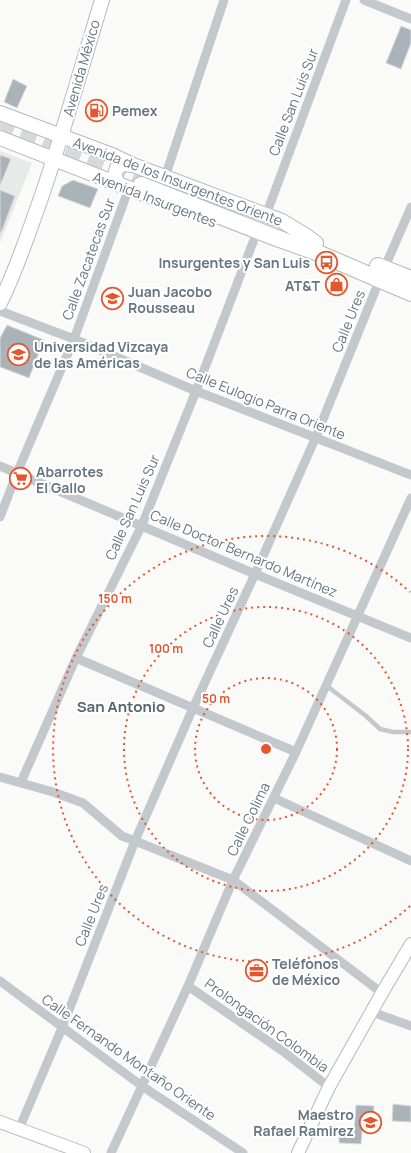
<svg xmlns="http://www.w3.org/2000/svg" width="411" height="1153" font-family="Manrope,sans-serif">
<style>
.built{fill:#e8e9e9}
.building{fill:#aab3b9;stroke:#dcdcda}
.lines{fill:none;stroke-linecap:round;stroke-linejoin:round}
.highway-tunnel{stroke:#d5d9db;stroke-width:16;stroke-dasharray:16 8;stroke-linecap:butt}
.secondary-casing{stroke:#b3babf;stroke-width:14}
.primary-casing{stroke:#b5babe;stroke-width:16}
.highway-casing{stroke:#b4b9bd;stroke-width:18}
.lane{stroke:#c3c8cc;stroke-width:4.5}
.street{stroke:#c3c8cc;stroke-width:9}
.secondary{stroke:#fff;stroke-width:12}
.primary{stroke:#fff;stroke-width:14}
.highway{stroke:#fff;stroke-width:16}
.ring{fill:none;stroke:#e4572e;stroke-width:2;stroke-dasharray:2 4}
.labels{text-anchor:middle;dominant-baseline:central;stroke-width:4;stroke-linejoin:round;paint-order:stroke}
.street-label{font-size:14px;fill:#657683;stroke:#fff}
.poi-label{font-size:14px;font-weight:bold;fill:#657683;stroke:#fff;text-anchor:start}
.neighbourhood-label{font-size:15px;font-weight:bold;fill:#57646e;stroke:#fff}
.centre{fill:#e4572e;stroke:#fff;stroke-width:2}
.ring-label{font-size:12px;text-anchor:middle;font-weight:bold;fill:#e4572e;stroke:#fff;stroke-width:4;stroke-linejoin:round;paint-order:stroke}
</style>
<rect width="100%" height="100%" fill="#fafaf8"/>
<path class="built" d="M0,151L32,163L0,243Z"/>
<path class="building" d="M401,26L411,30V43L401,69L386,63Z
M13,79L27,86L17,108L4,102Z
M0,155L11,159L0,186Z
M73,180L98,189L90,208L58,196L62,186Z
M0,190L15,196L1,233H0Z
M7,325L44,340L29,378L0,367V338Z
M393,1104L411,1106V1122L392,1121Z
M356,1105L374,1106L373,1122L363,1121L361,1144L339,1143V1132L354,1133Z"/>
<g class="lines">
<path class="highway-tunnel" d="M0,121L144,177"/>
<defs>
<path id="secondary" d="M0,1122L84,1153
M298,1153L329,1087L382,993L411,944"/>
<path id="primary" d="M0,113L112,155L133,165L282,221L305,235L316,243
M0,138L154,198
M120,185C114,180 114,175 117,168L123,164L133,165
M0,303C17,269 28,234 41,198C63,133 82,66 102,0"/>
<path id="highway" d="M141,185L274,237L313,251L411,293
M378,266L411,279"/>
</defs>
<use href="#secondary" class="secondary-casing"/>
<use href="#primary" class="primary-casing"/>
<use href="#highway" class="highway-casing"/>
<path class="lane" d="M327,686L366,716L380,729L393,732H411"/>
<path class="street" d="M364,0L411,19
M165,177L224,0
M266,215L346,0
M0,311L74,339L196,391L411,475
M0,466L255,574L411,638
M0,517L17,473L74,339L129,188
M76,658L296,752
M0,777L53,792L83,803L122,836L135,841L233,880L382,993
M21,782L76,658L142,525L196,391L255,237
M274,798L411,861
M0,981L142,1086L243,1153
M188,986L284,1052L329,1087
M372,1012L411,1026
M19,1129L62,1028L135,841L193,708L255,574L315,439L384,269L411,207
M111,1153L188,986L233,880L296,752L411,498"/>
<use href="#secondary" class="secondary"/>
<use href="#primary" class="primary"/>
<use href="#highway" class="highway"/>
</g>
<g class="ring">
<circle cx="266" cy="749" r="71"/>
<circle cx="266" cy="749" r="142"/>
<path d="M410 906A213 213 0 1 1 410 592"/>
</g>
<defs>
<symbol id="fuel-ring" viewBox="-11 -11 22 22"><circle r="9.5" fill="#fff" stroke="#e4572e" stroke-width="1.5"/><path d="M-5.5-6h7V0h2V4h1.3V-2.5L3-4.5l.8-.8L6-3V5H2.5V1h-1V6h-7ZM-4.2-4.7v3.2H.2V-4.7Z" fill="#e4572e"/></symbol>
<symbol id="bus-ring" viewBox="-11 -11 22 22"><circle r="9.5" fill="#fff" stroke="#e4572e" stroke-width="1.5"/><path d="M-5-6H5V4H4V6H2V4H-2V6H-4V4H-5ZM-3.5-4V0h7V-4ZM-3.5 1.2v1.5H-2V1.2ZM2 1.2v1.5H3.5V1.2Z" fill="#e4572e"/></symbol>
<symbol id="shop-ring" viewBox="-11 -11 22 22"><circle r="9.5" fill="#fff" stroke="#e4572e" stroke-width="1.5"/><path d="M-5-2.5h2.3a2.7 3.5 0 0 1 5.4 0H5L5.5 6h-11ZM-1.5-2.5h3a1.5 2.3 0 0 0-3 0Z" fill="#e4572e"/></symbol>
<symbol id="school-ring" viewBox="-11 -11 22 22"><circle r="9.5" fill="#fff" stroke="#e4572e" stroke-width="1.5"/><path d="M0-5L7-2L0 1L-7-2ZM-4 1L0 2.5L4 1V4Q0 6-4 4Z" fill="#e4572e"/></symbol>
<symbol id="university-ring" viewBox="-11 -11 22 22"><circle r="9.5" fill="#fff" stroke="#e4572e" stroke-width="1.5"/><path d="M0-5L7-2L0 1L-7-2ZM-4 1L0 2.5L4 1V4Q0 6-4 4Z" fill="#e4572e"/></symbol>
<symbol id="supermarket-ring" viewBox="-11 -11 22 22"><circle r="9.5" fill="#fff" stroke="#e4572e" stroke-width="1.5"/><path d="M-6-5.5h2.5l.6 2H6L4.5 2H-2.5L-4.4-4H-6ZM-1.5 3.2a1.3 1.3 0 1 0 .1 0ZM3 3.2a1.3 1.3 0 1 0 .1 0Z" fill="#e4572e"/></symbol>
<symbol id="office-ring" viewBox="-11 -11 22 22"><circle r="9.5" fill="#fff" stroke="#e4572e" stroke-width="1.5"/><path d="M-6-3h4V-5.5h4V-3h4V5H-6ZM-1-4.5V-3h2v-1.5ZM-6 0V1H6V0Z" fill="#e4572e"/></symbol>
</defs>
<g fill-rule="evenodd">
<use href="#fuel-ring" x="84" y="98" width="25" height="25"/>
<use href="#bus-ring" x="314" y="250" width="25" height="25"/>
<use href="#shop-ring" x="324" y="272" width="25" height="25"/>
<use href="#school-ring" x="100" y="286" width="25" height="25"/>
<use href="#university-ring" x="6" y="342" width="25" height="25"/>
<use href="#supermarket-ring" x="8" y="466" width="25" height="25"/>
<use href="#office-ring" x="244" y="958" width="25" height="25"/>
<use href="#school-ring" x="358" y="1110" width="25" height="25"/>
</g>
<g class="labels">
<g class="street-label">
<text transform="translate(81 68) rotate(-74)">Avenida México</text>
<text transform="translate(293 102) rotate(-69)">Calle San Luis Sur</text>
<text transform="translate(178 181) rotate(21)">Avenida de los Insurgentes Oriente</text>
<text transform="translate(155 199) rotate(21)">Avenida Insurgentes</text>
<text transform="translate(88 259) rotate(-70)">Calle Zacatecas Sur</text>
<text transform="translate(348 321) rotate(-68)">Calle Ures</text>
<text transform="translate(266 403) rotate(22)">Calle Eulogio Parra Oriente</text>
<text transform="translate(132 507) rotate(-66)">Calle San Luis Sur</text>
<text transform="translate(244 553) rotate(23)">Calle Doctor Bernardo Martínez</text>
<text transform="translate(220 617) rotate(-65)">Calle Ures</text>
<text transform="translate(248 819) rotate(-64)">Calle Colima</text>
<text transform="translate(91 915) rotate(-68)">Calle Ures</text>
<text transform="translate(267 1025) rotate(36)">Prolongación Colombia</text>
<text transform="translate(129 1057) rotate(35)">Calle Fernando Montaño Oriente</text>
</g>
<g class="poi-label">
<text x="112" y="110">Pemex</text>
<text x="310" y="262" text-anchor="end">Insurgentes y San Luis</text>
<text x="320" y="285" text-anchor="end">AT&amp;T</text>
<text x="128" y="291">Juan Jacobo<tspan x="128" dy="16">Rousseau</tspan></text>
<text x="34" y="346">Universidad Vizcaya<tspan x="34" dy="16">de las Américas</tspan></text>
<text x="36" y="471">Abarrotes<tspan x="36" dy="16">El Gallo</tspan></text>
<text x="272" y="963">Teléfonos<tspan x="272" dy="16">de México</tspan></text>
<text x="354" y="1114" text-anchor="end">Maestro<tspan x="354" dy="16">Rafael Ramirez</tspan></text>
</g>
<g class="neighbourhood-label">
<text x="121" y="706">San Antonio</text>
</g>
</g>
<circle cx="266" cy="749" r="6" class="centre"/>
<g class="ring-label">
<text x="115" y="603">150 m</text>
<text x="166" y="653">100 m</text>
<text x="216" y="703">50 m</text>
</g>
</svg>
